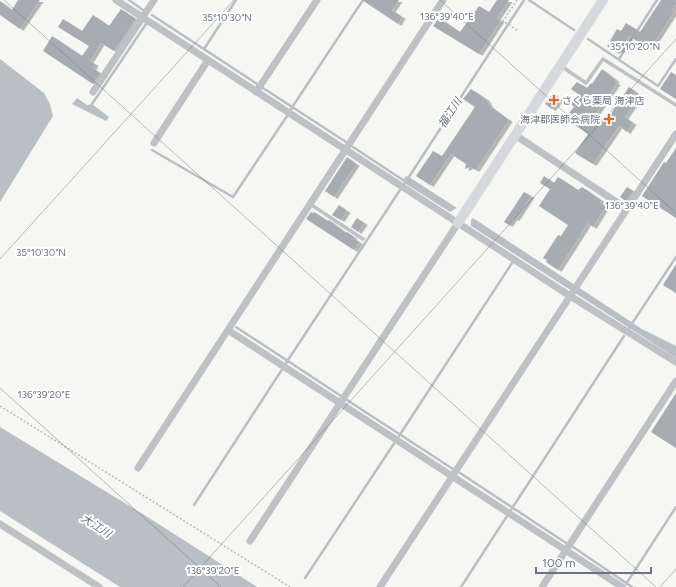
<svg xmlns="http://www.w3.org/2000/svg" width="676" height="587" font-family="Figtree,'Noto Sans JP',sans-serif">
<style>
.water{fill:#b8c0c5}
.lines{fill:none;stroke-linecap:round;stroke-linejoin:round}
.stream{stroke:#b8c0c5;stroke-width:2.5}
.building{fill:#a7acb3;filter:url(#shadow)}
.path{stroke:#b8babd;stroke-width:1.5;stroke-dasharray:2 2;stroke-linecap:butt}
.lane{stroke:#bec1c5;stroke-width:3.5}
.street{stroke:#bec1c5;stroke-width:7}
.secondary{stroke:#d5d8dc;stroke-width:10}
.ticks{fill:none;stroke:#697381;stroke-width:1;stroke-opacity:0.45}
.poi-dot{fill:#cd713d;stroke:#fff;stroke-width:1.5}
.labels{text-anchor:middle;dominant-baseline:central;stroke-width:4;stroke-linejoin:round;paint-order:stroke}
.poi-label{font-size:10px;fill:#697381;stroke:#fff;text-anchor:start}
.water-label{font-size:11px;font-style:italic;fill:#65737d;stroke:#fff}
.ticks-label{font-size:10px;text-anchor:middle;fill:#697381;stroke:#fff;stroke-width:4;stroke-linejoin:round;paint-order:stroke}
</style>
<defs>
<filter id="shadow"><feDropShadow dx="3.5" dy="2" stdDeviation="0" flood-color="#0004"/></filter>
</defs>
<rect width="100%" height="100%" fill="#f6f6f3"/>
<path class="water" d="M0,59L44,93L50,104L53,116L0,202Z
M77,98L87,105L92,104L109,117L106,121L72,104Z
M406,176L409,177L457,208L450,212L403,182Z
M473,218L642,329L676,346V358L471,226V220Z
M0,427L146,516L257,587H120L0,511Z"/>
<g class="lines">
<path class="stream" d="M129,0L143,10
M529,0L574,30
M152,15L257,84
M588,39L658,86L676,59
M204,49L236,0
M619,59L657,0
M263,88L346,142
M92,104L146,24
M291,109L363,0
M353,147L403,180L407,179
M152,150L233,197L287,116
M405,183L524,0
M236,327L341,396
M629,328L676,257
M286,363L400,190
M347,400L453,469
M399,436L512,263
M460,473L566,543
M194,505L283,368
M511,510L624,336
M573,547L632,587
M305,578L395,442
M626,584L676,507
M461,587L507,516"/>
</g>
<path class="building" d="M18,0H40L20,29L0,15V1L12,10Z
M362,0H399L392,10L402,17L398,24Z
M497,0H509L497,18L501,20L479,54L433,26L439,18L460,32L479,6L489,12Z
M661,0H676V4L672,10L674,12L650,49L629,36L619,51L618,50L616,52L607,46L617,29L621,31L626,23L640,32Z
M121,9L136,19L114,51L101,43L90,61L95,64L93,68L100,73L93,84L43,51L52,36L82,56L89,46L58,27L63,19L82,31L93,15L109,26Z
M602,69L616,80L615,82L617,83L595,115L606,121L629,87L636,92L633,95L638,98L625,117L633,123L627,132L619,126L593,164L575,153L588,134L568,120L572,115L569,113L574,107L571,104L578,94L571,89L577,82L587,88L591,83L592,84Z
M671,72L676,75V99L660,89Z
M471,89L486,99L490,106L509,120L476,170L470,167L465,169L466,164L451,154L430,185L416,176L433,151L442,156L475,107L463,99Z
M553,93L560,99L552,109L545,104Z
M676,148V218L642,196L664,162L666,163Z
M347,157L356,164L334,197L325,191Z
M544,176L554,183L558,177L578,190L582,187L601,200L600,202L606,206L593,227L588,223L558,270L546,262L547,260L543,258L558,235L561,236L568,225L539,206L550,189L540,183Z
M627,187L633,191L626,201L620,197Z
M524,192L531,196L516,219L514,218L509,225L504,222Z
M339,205L347,211L341,220L332,215Z
M311,212L313,213L314,212L328,221L329,220L346,233L347,232L354,237L353,238L359,242L354,250L306,219Z
M357,218L364,223L358,232L351,227Z
M676,264V293L663,285Z
M676,393V448L651,432Z"/>
<g class="lines">
<path class="path" d="M517,30L503,21L517,0
M0,406L290,587"/>
<path class="lane" d="M561,66L586,83L603,59L676,105
M310,204L363,239"/>
<path class="street" d="M116,0L570,296L676,362
M93,92L154,0
M256,92L317,0
M515,135L627,209
M154,143L208,60
M228,330L622,587
M138,468L443,0
M0,524L99,587
M250,541L458,223
M380,587L676,134
M542,587L676,381"/>
<path class="secondary" d="M458,223L603,0"/>
</g>
<path class="ticks" d="M4,0L656,587M440,0L676,213M0,259L234,0M0,388L221,587M183,587L676,39M660,587L676,569"/>
<g class="poi-dot">
<path d="M552 94h4v4h4v4h-4v4h-4v-4h-4v-4h4z"/>
<path d="M607 113h4v4h4v4h-4v4h-4v-4h-4v-4h4z"/>
</g>
<g class="labels">
<g class="poi-label">
<text x="562" y="100">さくら薬局 海津店</text>
<text x="600" y="119" text-anchor="end">海津郡医師会病院</text>
</g>
<g class="water-label">
<text transform="translate(450 113) rotate(-57)">福江川</text>
<text transform="translate(96 526) rotate(33)">大江川</text>
</g>
</g>
<g class="ticks-label">
<text x="447" y="20">136°39'40"E</text>
<text x="227" y="21">35°10'30"N</text>
<text x="635" y="50">35°10'20"N</text>
<text x="632" y="209">136°39'40"E</text>
<text x="41" y="256">35°10'30"N</text>
<text x="44" y="398">136°39'20"E</text>
<text x="213" y="574">136°39'20"E</text>
</g>
<path d="M536 567v6h115v-6" fill="none" stroke="#697381" stroke-width="2"/>
<text x="542" y="567" font-size="12" fill="#697381" stroke="#ffffff" stroke-width="3" paint-order="stroke">100 m</text>
</svg>
